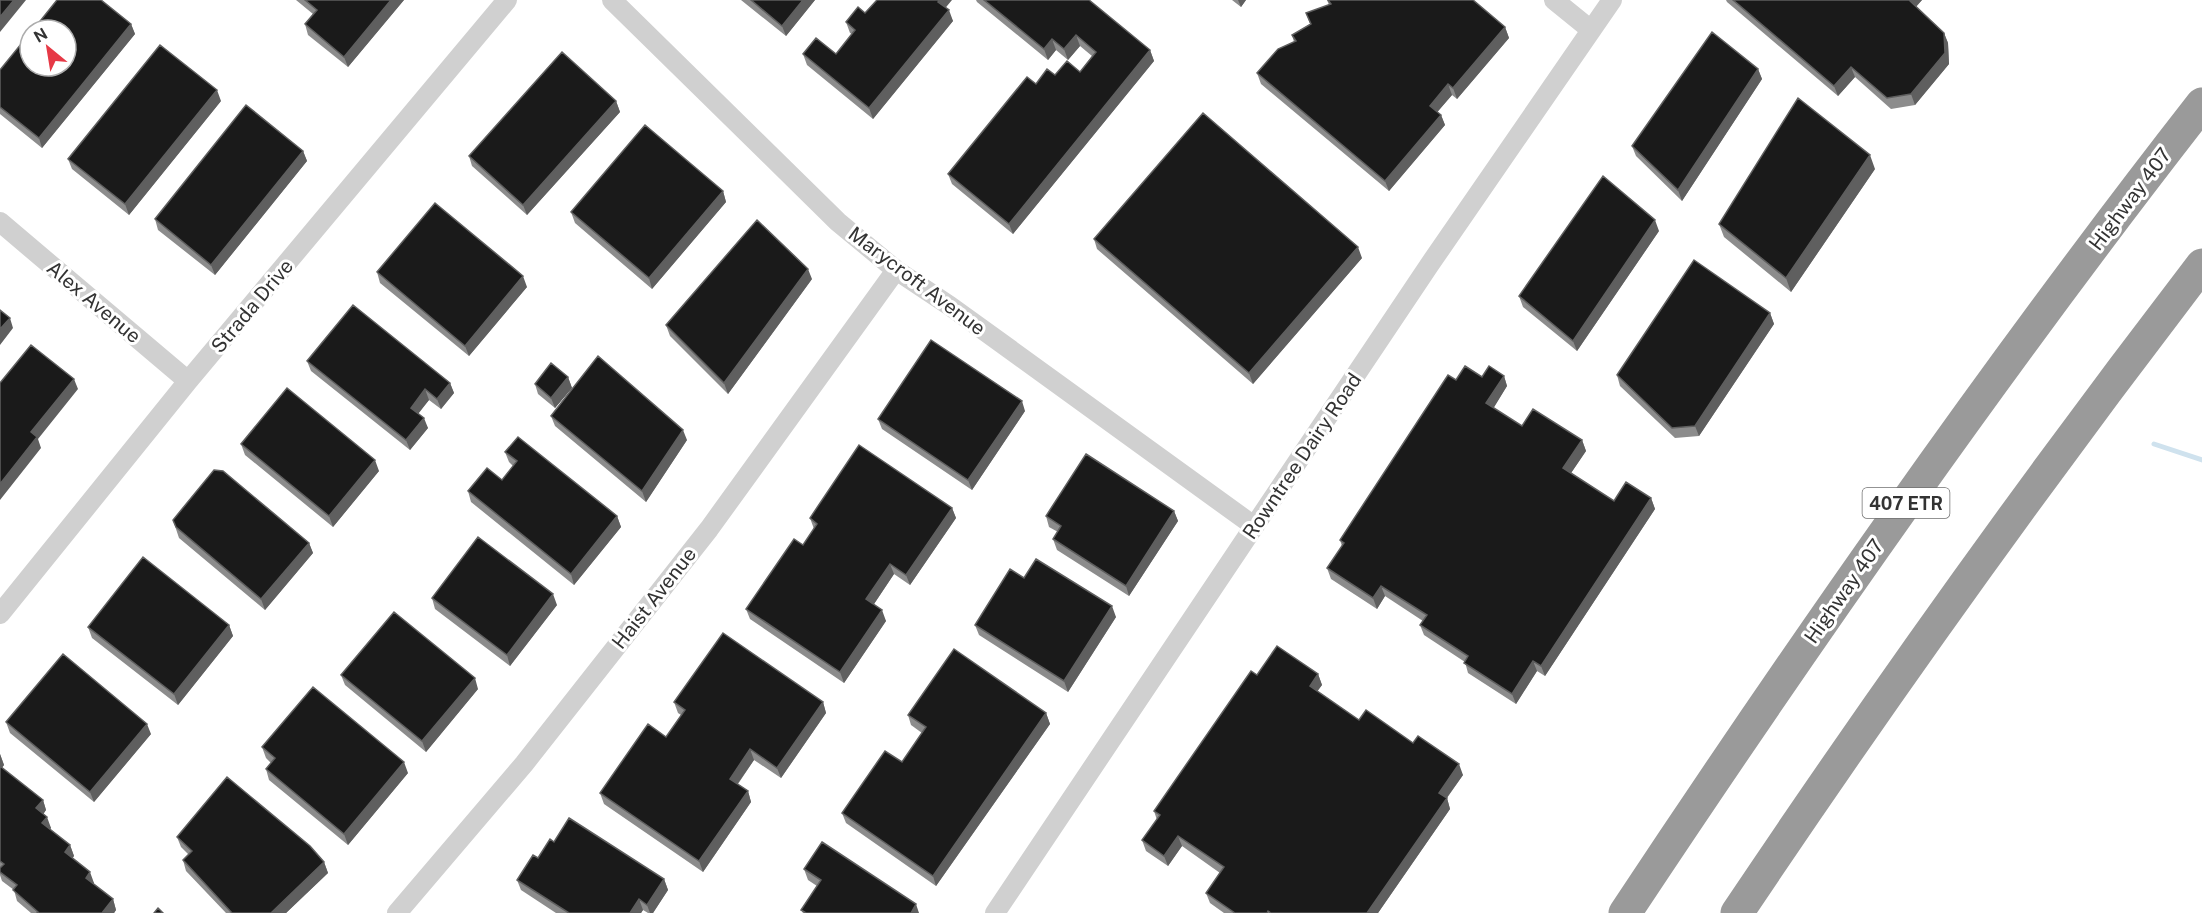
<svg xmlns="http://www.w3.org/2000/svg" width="2202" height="913" font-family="'Public Sans',sans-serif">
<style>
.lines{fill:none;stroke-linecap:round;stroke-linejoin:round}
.stream{stroke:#cfe2ee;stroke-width:5}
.street{stroke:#d0d0d0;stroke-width:20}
.highway{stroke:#9a9a9a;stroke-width:33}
.wall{fill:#8c8c8c}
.shaded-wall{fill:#5f5f5f}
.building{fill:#1a1a1a;stroke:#5f5f5f;stroke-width:1.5}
.labels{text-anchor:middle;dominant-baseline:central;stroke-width:6;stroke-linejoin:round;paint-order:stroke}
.shield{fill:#fff;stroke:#707070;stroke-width:1.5}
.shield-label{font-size:18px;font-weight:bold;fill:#333}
.street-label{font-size:20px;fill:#333;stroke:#fff}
</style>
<rect width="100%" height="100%" fill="#fff"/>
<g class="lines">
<path class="stream" d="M2154,444L2202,460"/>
<path class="street" d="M612,0L838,222L896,270L950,306L1254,526
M1554,0L1591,30
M0,222L188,381
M0,614L188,381L507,0
M397,913L524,764L709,529L896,270
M995,913L1430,264L1612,0"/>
<path class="highway" d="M1625,913C1808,637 1998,365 2202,104
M1737,913C1885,692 2040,476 2202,265"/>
</g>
<path class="wall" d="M296,0H404L348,67L308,35L305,24L313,14Z
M741,0H815L786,36Z
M976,0H1089L1150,50L1154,61L1013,234L952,184L948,174L1036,84L1055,75L1080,72L1092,56L1080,46L1068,60L1056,50L1048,60L977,2Z
M1232,0H1246L1241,7Z
M1327,0H1473L1505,27L1509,38L1457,99L1452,95L1437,112L1441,115L1445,125L1389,191L1261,84L1257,73L1294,42L1292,35L1310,24L1306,13L1329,5Z
M1726,0H1922L1916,7L1944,33L1948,43L1949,64L1915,105L1891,109L1855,77L1838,96L1727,2Z
M946,8L953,21L873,119L807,65L803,54H836L852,34L850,33L846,22L865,13Z
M131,24L135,34L42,148L0,114V70Z
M1758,69L1762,79L1682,201L1636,156L1632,146Z
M221,101L129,215L72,169L68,159Z
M616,101L620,112L527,215L472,166L469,156Z
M303,151L307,161L215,275L158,230L155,219Z
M1875,169L1791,292L1724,237L1719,224Z
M723,191L726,202L652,289L575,223L571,212Z
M1659,231L1577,351L1523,307L1519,296Z
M1094,239L1362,258L1253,384L1097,249Z
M377,272L527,287L469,356L380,283Z
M812,279L728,394L670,336L666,325Z
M1770,313L1774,324L1699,436L1675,438L1620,386L1617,375Z
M307,361L450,383L454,393L441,409L429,400L418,413L428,428L410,450L311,371Z
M1504,376L1507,386L1493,408L1522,426L1582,440L1586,451L1571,473L1614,501L1651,498L1655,509L1545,676L1537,671L1516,704L1468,673L1465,662L1424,635L1420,625L1423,621L1385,596L1377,609L1331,579L1327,568L1342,546L1340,540L1456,380Z
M568,377L572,388L555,408L538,394L535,384Z
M1025,411L972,490L882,429L878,419Z
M551,416L687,440L646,502L555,426Z
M241,444L379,471L333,527L245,455Z
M505,452L617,516L621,527L574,585L471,502L468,491L502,480L513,466L509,462Z
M952,508L956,518L910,585L894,574L874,604L886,621L844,683L750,619L746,609L803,545L814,529L810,518Z
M1174,511L1178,521L1129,596L1057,550L1053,539L1058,532L1049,527L1046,516Z
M173,520L309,543L313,553L265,610L179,538Z
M1024,578L1116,617L1068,692L979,635L975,625Z
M432,598L557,605L510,666L435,609Z
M229,625L233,636L178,705L92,638L88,627Z
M1318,674L1322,685L1317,691L1359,720L1413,743L1463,775L1447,798L1450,809L1378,913H1224L1210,903L1206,893L1220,873L1182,846L1168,866L1146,851L1142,840L1157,820L1154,811L1257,675Z
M341,675L478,689L426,752L345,685Z
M674,702H823L826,713L781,778L754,760L738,784L748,791L751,802L703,872L604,804L600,793L666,737L681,715L678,713Z
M1046,713L1050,724L936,886L846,823L842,813L902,762L922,733L911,725L908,715Z
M6,722L151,734L94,802L10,733Z
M262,747L408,773L348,845L269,780L266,769L271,763L266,758Z
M0,754L4,765L2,768L43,800L46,810L43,814L51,828L50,829L70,845L74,856L72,858L94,883L93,884L113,899L116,910L114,913H31L17,901L14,890L2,881L0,875Z
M177,837L324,862L328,873L286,913H226L186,871L183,860L189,855L181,847Z
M554,842L664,879L668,890L653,913H648L643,910L641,913H556L521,890L517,880Z
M804,869L919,913H803L801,910L817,886L808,880Z"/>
<path class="shaded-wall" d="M14,0H26L0,32V17Z
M391,0H404L348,67L344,57Z
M803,0H815L786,36L782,26Z
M939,0H952L942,12L938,2Z
M1238,0H1246L1241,7Z
M1909,0H1922L1912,11Z
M949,10L953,21L873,119L869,108Z
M131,24L135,34L42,148L39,138Z
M1505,27L1509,38L1457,99L1453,88Z
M1944,33L1948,43L1949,64L1915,105L1911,94Z
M1076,35L1080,46L1068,60L1064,49Z
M1052,39L1056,50L1048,60L1044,49Z
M1150,50L1154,61L1013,234L1009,224Z
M1851,67L1855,77L1838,96L1834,86Z
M1758,69L1762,79L1682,201L1678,190Z
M1448,84L1452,95L1434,116L1430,106Z
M217,90L221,101L129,215L125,204Z
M616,101L620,112L527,215L523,205Z
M1441,115L1445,125L1389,191L1385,181Z
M303,151L307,161L215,275L211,265Z
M1870,155L1875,169L1791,292L1786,278Z
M723,191L726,202L652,289L649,278Z
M1655,220L1659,231L1577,351L1573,341Z
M1358,247L1362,258L1253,384L1249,373Z
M808,269L812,279L728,394L724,383Z
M523,276L527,287L469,356L465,346Z
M1770,313L1774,324L1699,436L1695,426Z
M10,318L13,328L0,345V329Z
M1504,376L1507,386L1490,414L1486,403Z
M568,377L572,388L555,408L551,398Z
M74,379L78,389L38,439L41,448L0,500V484L31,432Z
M450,383L454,393L441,409L437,399Z
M425,389L429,400L415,418L411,408Z
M1022,401L1025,411L972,490L968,480Z
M424,418L428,428L410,450L406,440Z
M683,430L687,440L646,502L642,491Z
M1582,440L1586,451L1567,479L1563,468Z
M375,460L379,471L333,527L329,516Z
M1651,498L1655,509L1545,676L1541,666Z
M952,508L956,518L910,585L906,575Z
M1174,511L1178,521L1129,596L1126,586Z
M617,516L621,527L574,585L571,574Z
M309,543L313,553L265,610L261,599Z
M890,564L894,574L870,610L866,599Z
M1381,586L1385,596L1377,609L1373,598Z
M553,594L557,605L510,666L507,655Z
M1112,606L1116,617L1068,692L1064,681Z
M882,610L886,621L844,683L840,672Z
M229,625L233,636L178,705L174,694Z
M1533,661L1537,671L1516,704L1512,694Z
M1318,674L1322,685L1314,696L1310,686Z
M475,678L478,689L426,752L422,741Z
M823,702L826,713L781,778L777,768Z
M1046,713L1050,724L936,886L933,876Z
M147,724L151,734L94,802L90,792Z
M750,749L754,760L734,789L730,779Z
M0,754L4,765L0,770Z
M404,762L408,773L348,845L344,834Z
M1459,764L1463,775L1443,803L1439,793Z
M748,791L751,802L703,872L699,861Z
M1447,798L1450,809L1378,913H1367Z
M43,800L46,810L40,819L36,808Z
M47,817L51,828L46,834L42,823Z
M1178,836L1182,846L1168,866L1164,856Z
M70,845L74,856L69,863L65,852Z
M324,862L328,873L286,913H271Z
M90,872L94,883L90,889L86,878Z
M664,879L668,890L653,913H650L647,905Z
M113,899L116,910L114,913H102Z
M639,899L643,910L641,913H630Z
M916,904L919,913H911Z"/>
<path class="building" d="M0,0H14L0,17Z
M57,0H101L131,24L39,138L0,107V70L30,33V66H66V30H33Z
M305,0H391L344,57L305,24L317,10Z
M751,0H803L782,26Z
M877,0H939L938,2L949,10L869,108L803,54L816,38L836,54L855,30L846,22L858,7L865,13Z
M984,0H1089L1150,50L1009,224L948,174L1027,77L1036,84L1047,69L1055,75L1067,61L1080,72L1096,52L1076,35L1064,49L1052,39L1044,49Z
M1328,0H1473L1505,27L1453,88L1448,84L1430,106L1441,115L1385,181L1257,73L1278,49L1296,41L1292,35L1311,24L1306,13L1331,4Z
M1733,0H1909L1944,33L1945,53L1911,94L1887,98L1851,67L1834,86Z
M1712,32L1758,69L1678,190L1632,146Z
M160,45L217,90L125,204L68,159Z
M562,52L616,101L523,205L469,156Z
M1798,98L1870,155L1786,278L1719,224Z
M246,105L303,151L211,265L155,219Z
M1203,113L1358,247L1249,373L1094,239Z
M645,125L723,191L649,278L571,212Z
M1603,176L1655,220L1573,341L1519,296Z
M435,203L523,276L465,346L377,272Z
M757,220L808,269L724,383L666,325Z
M1694,260L1770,313L1695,426L1672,428L1617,375Z
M353,305L450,383L437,399L425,389L411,408L424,418L406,440L307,361Z
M0,310L10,318L0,329Z
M931,340L1022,401L968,480L878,419Z
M31,345L74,379L31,432L37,437L0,484V383Z
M598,356L683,430L642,491L551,416Z
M551,363L568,377L551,398L535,384Z
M1465,366L1482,377L1489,366L1504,376L1486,403L1522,426L1533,409L1582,440L1563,468L1614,501L1626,482L1651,498L1541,666L1533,661L1512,694L1464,663L1468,656L1420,625L1427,615L1381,586L1373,598L1327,568L1344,543L1340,540L1448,375L1456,380Z
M287,388L375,460L329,516L241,444Z
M518,437L617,516L571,574L468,491L487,468L502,480L517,461L505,452Z
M859,445L952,508L906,575L890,564L866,599L882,610L840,672L746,609L794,539L803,545L817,524L810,518Z
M1086,454L1174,511L1126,586L1053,539L1061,526L1046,516Z
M214,470L223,471L309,543L261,599L176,527L173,520Z
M478,537L553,594L507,655L432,598Z
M143,557L229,625L174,694L88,627Z
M1036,559L1112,606L1064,681L975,625L1010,569L1024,578Z
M394,612L475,678L422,741L341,675Z
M723,633L823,702L777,768L750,749L730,779L748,791L699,861L600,793L648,724L666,737L685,710L674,702Z
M1277,646L1318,674L1310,686L1359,720L1366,710L1413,743L1418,736L1459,764L1439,793L1447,798L1367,913H1271L1268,911L1267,913H1235L1206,893L1224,867L1178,836L1164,856L1142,840L1160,815L1154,811L1251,671L1257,675Z
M954,649L1046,713L933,876L842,813L885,751L902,762L926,727L908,715Z
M63,654L147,724L90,792L6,722Z
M313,687L404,762L344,834L266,769L275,758L262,747Z
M0,766L43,800L36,808L47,817L42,823L70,845L65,852L90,872L86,878L113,899L102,913H37L38,912L13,890L17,885L0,872V868L4,864L0,861Z
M227,777L310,846L324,862L271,913H232L183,860L192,851L177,837Z
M569,818L664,879L647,905L639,899L630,913H569L517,880L533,855L538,858L550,839L554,842Z
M822,842L916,904L911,913H806L801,910L821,880L804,869Z
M158,908L163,913H154Z"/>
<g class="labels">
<rect class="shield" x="1862.5" y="488" width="87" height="30" rx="4.5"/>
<g class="shield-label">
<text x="1906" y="503">407 ETR</text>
</g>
<g class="street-label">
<text transform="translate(2130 199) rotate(-53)">Highway 407</text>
<text transform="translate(917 281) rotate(37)">Marycroft Avenue</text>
<text transform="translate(94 302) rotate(40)">Alex Avenue</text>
<text transform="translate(252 306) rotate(-50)">Strada Drive</text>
<text transform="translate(1302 456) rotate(-56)">Rowntree Dairy Road</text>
<text transform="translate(1844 591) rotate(-55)">Highway 407</text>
<text transform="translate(654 598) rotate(-52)">Haist Avenue</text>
</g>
</g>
<g transform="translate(48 48) rotate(330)"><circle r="28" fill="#ffffff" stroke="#adadad" stroke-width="1.5"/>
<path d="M0-4.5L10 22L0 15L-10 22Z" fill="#e63946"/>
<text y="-9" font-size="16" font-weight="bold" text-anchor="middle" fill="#333333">N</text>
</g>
</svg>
